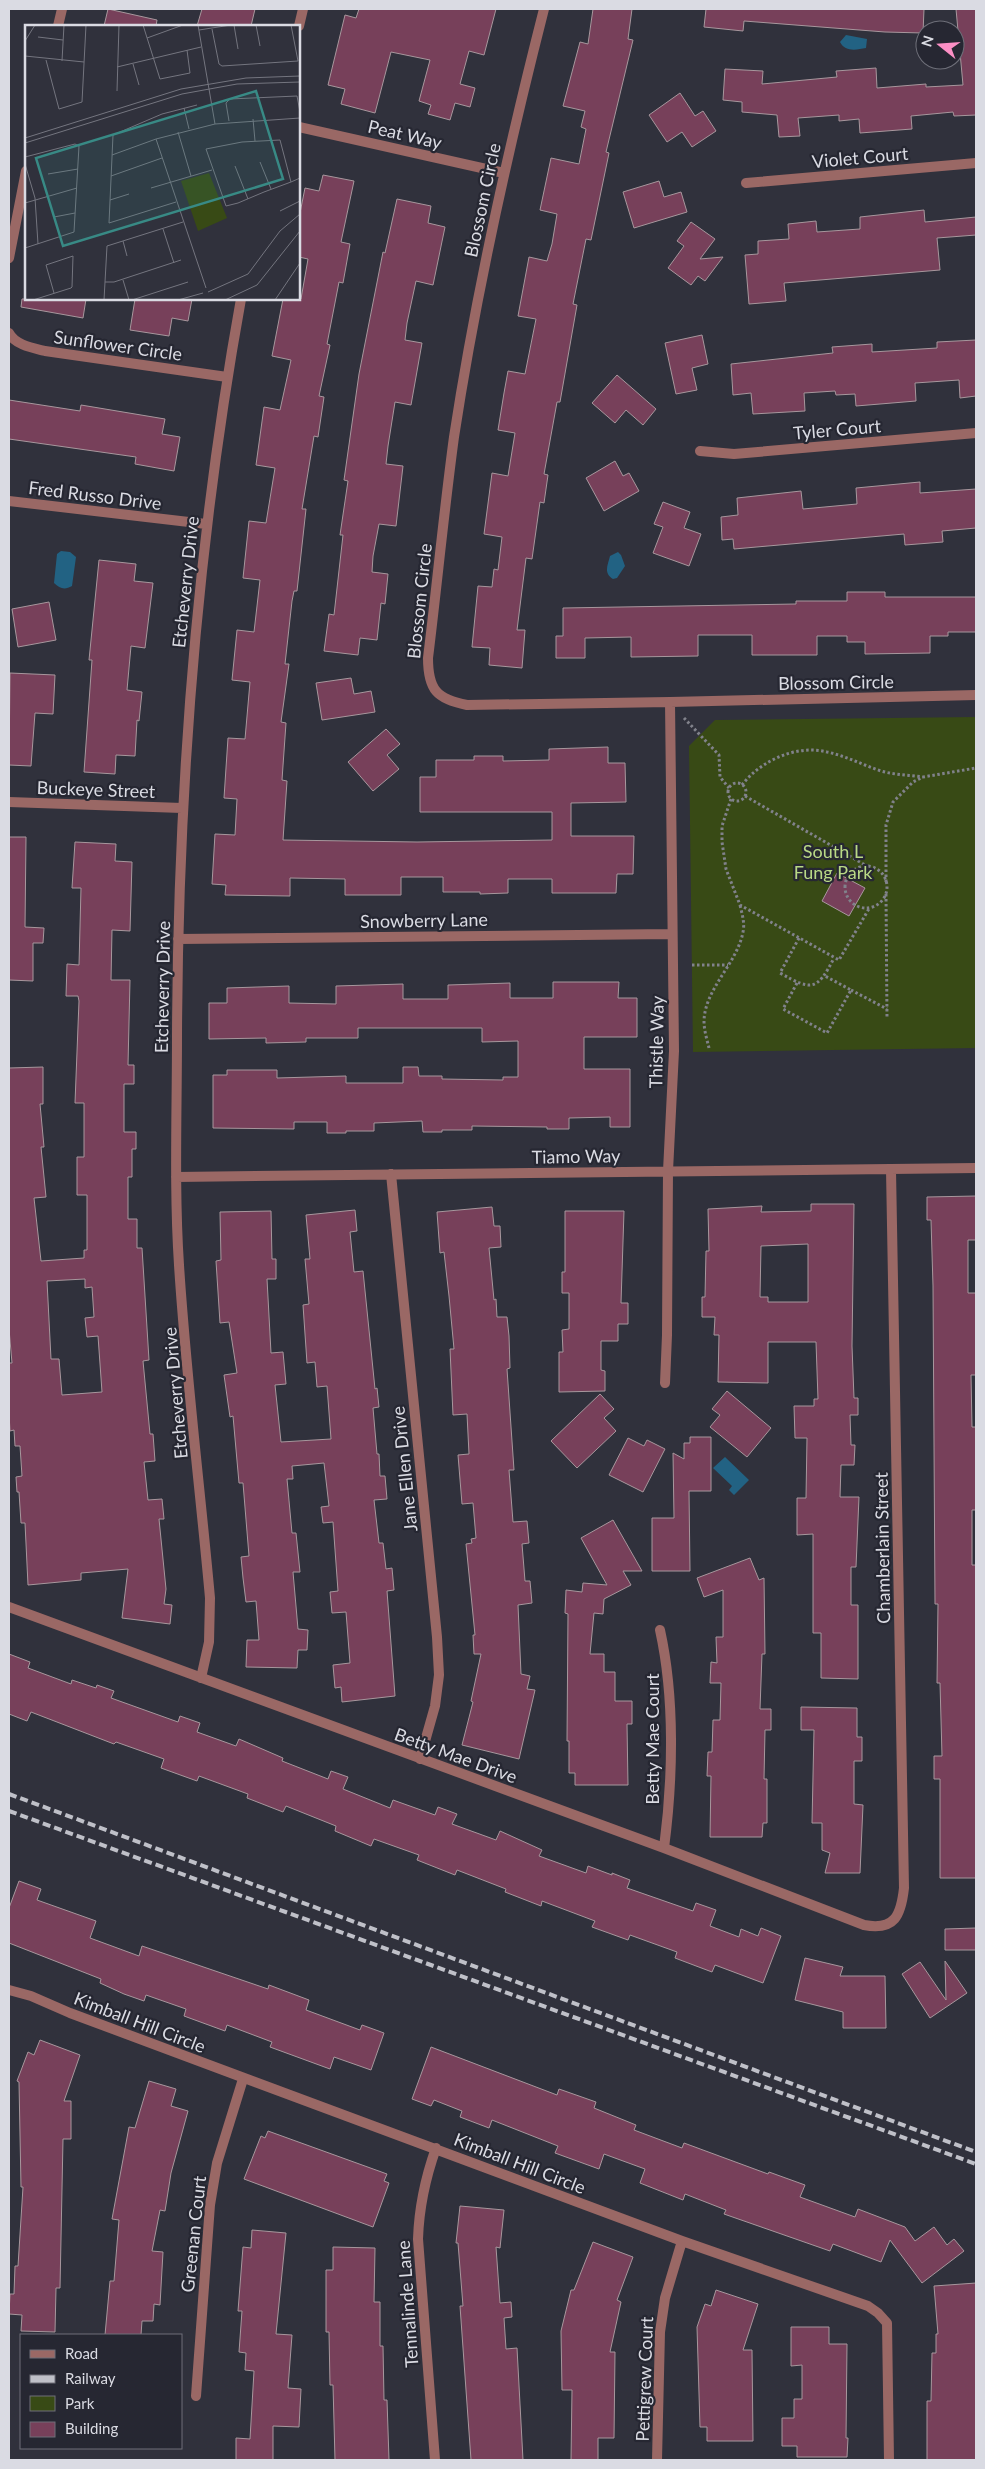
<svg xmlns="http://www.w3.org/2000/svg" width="985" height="2469" font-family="Lato,sans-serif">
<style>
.green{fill:#384a15}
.water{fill:#226283}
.building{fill:#77405a;stroke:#a7979d;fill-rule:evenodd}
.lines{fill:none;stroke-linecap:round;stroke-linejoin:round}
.path{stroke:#81828b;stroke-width:3;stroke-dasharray:2.5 2.5;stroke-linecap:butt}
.minor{stroke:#9a6865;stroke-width:10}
.rail{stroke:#bfc0c8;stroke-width:4;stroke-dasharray:8 4;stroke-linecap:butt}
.labels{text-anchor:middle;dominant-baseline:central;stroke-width:4.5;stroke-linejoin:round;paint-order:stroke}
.street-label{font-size:18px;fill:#dadbe3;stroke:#262732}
.park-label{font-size:18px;fill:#b9d986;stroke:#262732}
.inset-road{fill:none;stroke:#74757f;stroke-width:1}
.view{fill:#388a85;fill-opacity:0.15;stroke:#388a85;stroke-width:2.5}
.inset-edge{fill:none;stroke:#dadbe3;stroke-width:2.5}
</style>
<rect width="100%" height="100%" fill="#30313c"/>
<path class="green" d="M976,717V1048L693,1052L689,746L715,720Z"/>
<path class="water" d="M846,35L867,39L866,48C856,50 845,52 840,42Z
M61,551L70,552L76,557L72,586C65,590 60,589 54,583L57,554Z
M618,552L621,555L625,566L617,578L613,579C603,573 608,565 610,556Z
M725,1457L749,1480L734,1495L729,1490L732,1486L713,1468Z"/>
<path class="building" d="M108,9L157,20L156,26H104Z
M202,9H255L251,26H197Z
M359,9H496L484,55L469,51L460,84L475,88L470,107L455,103L450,120L428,114L431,105L419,101L430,60L391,52L375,113L341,104L345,89L328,85L345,15L356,18Z
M593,9H632L628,39L633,40L606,152L609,153L591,240L586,239L573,304L577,305L560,402H557L544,474L548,475L544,503L540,502L532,559L526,558L517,630H525L522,668L489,665L490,648L472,647L478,586L492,587L494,569L498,570L502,537L484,534L492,473L508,476L515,433L498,430L504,393L508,371L525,374L536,319L518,316L529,257L547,261L552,244L557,214L540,210L551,158L579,164L586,129L581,127L585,111L563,106L580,42L588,44Z
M706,9H924L923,33L885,32L744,21L743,31L704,27Z
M956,9H976V115L954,116L953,112L911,116L912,129L860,133L859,119L839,121V115L798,118L800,136L779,137L777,115L742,112V102L723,100L725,69L763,71L762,84L837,77L836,71L876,68L877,88L926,84V87L963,85Z
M680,93L695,116L703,111L716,131L692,147L682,132L667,142L649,115Z
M323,175L354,181L341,242L350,244L343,283L339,282L327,344L330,345L319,396L324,397L318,437L314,436L302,509H306L297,591H294L292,601L285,664H289L281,722L286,723L282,780L287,781L283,840L417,842L552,840V812H420V777H436V760H474V756H503V761L549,760V749L608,747V763H625L626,802L571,803V836H634L633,874H617L616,893H552V879H508V893L480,894V892H443V877H401V895H345V879L290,878V896L225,895L226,885L212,884L215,834L235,835L237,799L224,798L228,738L245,739L250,682L232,680L237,630L254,632L260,580L243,578L249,521L266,523L275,468L256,465L264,407L280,410L291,360L272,356L283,299H301L308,259L299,257V218L305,188L319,191Z
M659,181L664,197L681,192L687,212L634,228L623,192Z
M397,199L431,206L428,223L445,227L433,285L416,281L407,323L405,340L422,343L411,405L395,402L388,446L386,464L403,466L396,526L379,524L373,556L372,572L388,574L385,604L381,603L377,640L360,638L358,655L324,651L329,614L334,615L343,535H340L348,481L344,480L359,374L383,252L385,253Z
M924,210L925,222L976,217V235L937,238L940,270L784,283L786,301L749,304L745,255L758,254V241L789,239L788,224L816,221L817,232L860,229V217Z
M691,222L715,239L700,259L723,257L705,281L698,276L691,285L668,268L684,246L677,241Z
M22,299H86L83,318L21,307Z
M135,299H192L188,321L172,318L169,336L130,330Z
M702,335L708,364L692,368L697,390L676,394L665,343Z
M976,340V396L960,398L959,380L915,383L916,401L856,406L855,394L836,395L835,391L804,393L805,411L753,414L751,393L733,395L731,364L833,353L832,347L872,344V352L937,348V342Z
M617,375L656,409L643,425L626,410L615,423L592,403Z
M9,400L80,411L81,405L165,419L162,434L180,437L174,471L135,464L136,457L9,439Z
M615,461L623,476L629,473L639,491L604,511L586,478Z
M920,482V493L976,489V528L942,531L943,542L905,545L904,534L734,549L733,539L722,540L721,517L738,515L737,498L801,491L803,509L857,504L856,488Z
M663,502L690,512L684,528L701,534L689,566L653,553L663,527L654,524Z
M99,560L136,564L134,581L153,583L145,648L131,646L127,690L142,692L139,721L137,720L135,756L116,755L115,774L84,772L92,660H89Z
M847,592H885V597H976V632H948V636H930V653L865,654V642H847V636H817V655H752V635H698V656L631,657V637L585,638V658H556V636H563V608L796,604V601H847Z
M49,602L56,640L18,647L12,609Z
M10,673L55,675L53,714L35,713L31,766L9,765Z
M351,678L354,694L371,691L375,712L322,720L316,683Z
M386,729L400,744L387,755L399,769L373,791L348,762Z
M9,837H26L25,927L44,928L43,943H33V981L9,980Z
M75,842L116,844L115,861L132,862L130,931L112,930L111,980H130L128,1065H134V1084H124V1132H136V1149H132V1177H128V1219H137V1248H142L149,1360L143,1361L150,1434H153L155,1461L144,1462L148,1500L162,1499L164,1519H159L166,1589L164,1604L172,1605L170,1624L122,1618L128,1569L81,1573V1580L28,1585L25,1523H21L19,1492H17L16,1477L22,1476L20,1446H15L14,1430L10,1431L9,1414V1363H12L9,1329V1068L43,1067V1104H40L44,1147H41L46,1197L34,1198L41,1261L84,1258V1250H87V1195H77V1157H84V1103H75L79,1001L78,996H66L67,964L79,965L81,888H72ZM85,1279V1288L92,1287L94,1317L85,1318L87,1337L98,1336L102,1392L62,1395L59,1359H51L47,1281Z
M837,873L865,888L849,916L822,901Z
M553,982H619L618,998H637V1037H584V1069H630V1127H610V1117L569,1118V1129H547V1127L472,1126V1130H442V1132H423L422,1121L374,1123V1131H346V1133H327V1122H294V1129L213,1128V1075H227V1070H277V1078L346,1076V1083H403V1067H418L419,1076H442V1079L503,1080V1077H518V1041L482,1042V1028H358V1038H306V1042L266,1043V1038L209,1039V1003H227V988L289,986V1003L336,1004V986L403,984V999H448V985L510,983V998H553Z
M976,1196V1240H968V1293H976V1375H971L972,1427H976V1510H972V1565H976V1878H940V1779H934V1756H942L940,1683H937L938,1604H935L933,1286L931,1220H927V1197Z
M811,1204H854L852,1346L854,1398H858V1415H850L851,1445H855L854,1465H841L840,1497H859L856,1567H851V1605H858V1679L821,1678V1633H813V1534L797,1535V1498H806L807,1438H795L794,1406H814V1399H818L816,1342H768V1383L718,1382L719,1335H714L715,1317H702V1297H705L706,1251H709L708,1209L762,1206L761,1212L811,1211ZM808,1244V1302H768V1297H760L761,1246Z
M492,1207L494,1226H500L501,1247L489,1248L494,1300L496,1299L497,1317H507L509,1336L510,1368L507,1369L514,1470H509L513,1522L527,1521L529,1543L522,1544L525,1581H530L532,1603L518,1605L521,1674L530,1676L527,1689L535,1690L519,1759L462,1745L473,1702L471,1701L481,1654H474L473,1635H475L466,1544L472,1543L471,1539L476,1538L473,1503L462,1504L458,1455L469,1454L467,1414L453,1415L450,1349H454L449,1296L444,1252L440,1253L437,1212Z
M355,1210L357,1231L350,1232L354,1272L363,1271L375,1389L377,1388L379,1407L373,1408L377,1454H379L380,1476H385L387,1499L374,1500L379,1543H383L386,1569L392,1568L394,1590L387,1591L395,1696L342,1702L341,1687L335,1688L333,1665L350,1663L346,1612L332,1613L330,1592L338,1591L333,1522L323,1523L321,1507L329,1506L324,1463L292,1466L293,1479H287L292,1533H296L300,1572H293L298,1629L308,1630L307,1650H298L297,1668L246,1667L247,1640H259L256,1601L246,1602L243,1578L241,1557L249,1556L243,1483H239L233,1416L230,1417L224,1375L237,1373L229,1322L220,1323L216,1261L221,1260L220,1212L271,1211L272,1259H276V1279H267L271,1353L283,1352L286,1384L275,1385L281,1442L331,1439L327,1386L317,1387L315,1362L307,1363L303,1305L309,1304L305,1259H310L306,1215Z
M565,1211H624L621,1303H628V1324H618V1341H601V1370L605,1371V1391L559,1392V1352H563L562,1330L569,1329V1293H562V1272H565Z
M727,1391L771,1428L747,1457L710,1427L720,1415L712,1409Z
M600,1394L614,1409L604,1418L616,1431L577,1468L551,1441Z
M690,1437H711V1491H689L690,1571H652V1518H674L673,1453L684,1459V1443H690Z
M628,1438L644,1446L647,1440L665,1449L643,1492L609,1475Z
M613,1520L642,1571H623L631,1585L604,1599L603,1614L594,1613L590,1654H604V1672H615V1701H632V1724H627L628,1785H575V1773H569V1741H567L568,1614L565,1613L566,1590L582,1592L583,1583L607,1585L581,1538Z
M750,1558L759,1580L764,1578L765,1654H762L760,1709H771V1730H765L764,1779H767V1823H763L762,1837H710L711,1776H707L708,1752H712L713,1720H720L721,1683H710L711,1662L717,1663L716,1637H723V1590L704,1597L697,1578Z
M9,1654L30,1662L28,1668L71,1684L72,1680L96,1688L97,1685L114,1691L111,1698L178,1722L180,1716L200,1723L197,1732L236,1746L239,1739L283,1758L282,1761L328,1779L331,1771L348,1777L343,1789L390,1808L393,1800L435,1815L438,1807L457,1814L452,1824L496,1840L500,1831L542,1850L539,1856L586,1873L588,1866L612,1875V1873L630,1880L627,1888L693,1911L696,1903L716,1910L710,1926L739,1937L741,1929L758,1936L761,1928L781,1936L763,1983L715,1965L712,1972L675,1958L677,1952L630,1935L628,1940L592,1927L595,1921L542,1901L541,1906L505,1892L506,1889L457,1870L455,1875L417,1860L419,1855L374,1839L371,1846L335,1831L336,1826L286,1806L283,1812L247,1798L248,1794L199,1776L197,1781L161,1768L164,1759L116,1742L114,1744L31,1712L27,1721L9,1714Z
M801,1707L857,1708V1737H862V1761H854V1804L863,1805L860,1873H825L830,1853L822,1850V1823H812L814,1730H801Z
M19,1881L41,1889L37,1900L96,1921L90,1938L139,1956L142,1946L268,1989L269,1985L309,2000L306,2010L360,2030L362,2025L384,2033L371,2070L334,2057L330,2069L270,2047L272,2042L227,2025L225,2031L184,2016L186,2009L146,1995L144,2001L124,1994L100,1983L101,1979L9,1943V1908Z
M976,1928V1950H945V1929Z
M805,1958L843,1967L840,1976H885L886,2028H843V2012L795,2000Z
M945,1961L967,1993L930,2018L902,1974L920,1962L946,2000Z
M40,2040L80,2055L64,2101H71V2139H63L60,2288H56L55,2332L21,2331L22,2315L9,2314L10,2294H14L15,2266H18L23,2187H21L19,2082L17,2081L28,2052L34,2055Z
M431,2047L557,2095L559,2089L596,2102L594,2108L636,2125L634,2130L682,2148L684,2143L768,2174L769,2172L805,2185L800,2197L855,2217L858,2209L905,2227L915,2241L934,2227L947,2245L954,2239L964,2251L922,2283L890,2240L881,2262L833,2244L830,2251L724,2214L726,2210L685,2194L683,2200L640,2183L645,2169L604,2154L599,2169L555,2153L558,2146L492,2120L489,2128L460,2117L462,2111L434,2100L431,2106L412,2099Z
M149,2081L176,2089L171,2106L188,2111L171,2173L165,2211L160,2210L152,2251L163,2252L160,2305L154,2304L153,2321H142L141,2335H105L110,2281H114L119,2220L112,2219L129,2127L135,2128Z
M268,2131L387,2174L384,2181L389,2183L373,2227L244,2179L261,2136L265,2138Z
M460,2206L504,2210L500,2248L496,2247L500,2303L511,2302L512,2317L504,2318L506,2349L517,2348L523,2460H471L460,2306H463L458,2243H456Z
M252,2230L286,2233L276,2334L292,2335L288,2388L301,2389L299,2427L273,2426V2460H236V2438L250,2439L254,2371L245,2370L246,2353L239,2352L242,2311H238L243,2247L251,2248Z
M593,2242L633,2257L617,2300L621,2302L610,2352H615L614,2438H598V2460H571L572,2390H562L561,2331L571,2290H574Z
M333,2247L375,2248L374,2302H380V2346H383L384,2400H387L389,2460H335L333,2385H330L329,2332H326V2270H333Z
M976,2283V2460H927V2401H931L932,2353H936V2334H938L934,2286Z
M716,2290L758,2304L743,2350H752L753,2441H707V2427H700L697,2327L705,2304L711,2306Z
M791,2327H829V2344H847L846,2438H848L847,2457H797V2446H782V2418H794V2399H802V2365L791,2366Z"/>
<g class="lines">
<path class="path" d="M684,718L719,755L720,777L729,788
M728 792a9 9 0 1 1 18 0a9 9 0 1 1-18 0Z
M742,785C760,761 797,744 827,752C846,756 863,765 881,771C895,775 909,775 923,777
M745,796L867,866
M731,799L722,826V842L726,869L740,905L839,960L870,907
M845 887a21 21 0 1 1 42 0a21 21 0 1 1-42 0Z
M886,882V825L893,802L913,782L923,777L976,768
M886,894L887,1019
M799,938L780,973C812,991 817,991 834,958
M692,965H728
M797,983L783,1009L827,1033L851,990L825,976
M851,990L887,1009
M709,1048C707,1040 704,1030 704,1021C705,988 737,964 743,932C745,923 742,914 740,905"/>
<path class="minor" d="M544,9C508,150 476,293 454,437C444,511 437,585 428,658C428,690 437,699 467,705L670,702L976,695
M58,26L62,9
M299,26L303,9
M299,127L504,173
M746,183L976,163
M9,258L26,171
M9,333C15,345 33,348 45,351L227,377
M700,451L734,454L976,433
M9,501L206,524
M9,802L182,808
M178,939L671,934
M391,1174L437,1637L439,1675L435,1706L420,1759
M176,1177L976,1168
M665,1383L667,1335L668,1171L674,1051L670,702
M9,1607L664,1848L864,1925C895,1931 901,1915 904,1888L891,1170
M660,1630C675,1698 673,1779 664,1848
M201,1678L209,1642L210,1598C200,1487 186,1376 179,1265C174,1189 177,1112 177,1036C178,788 197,542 241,299
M9,1990L31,1996L70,2013L682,2241L868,2306L878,2313L887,2323L889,2460
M196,2396L210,2205L217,2163L243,2079
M435,2460L418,2239C419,2207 425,2179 436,2148
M657,2460L660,2332L665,2298L682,2241"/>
<path class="rail" d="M9,1794L976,2152
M9,1811L976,2164"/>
</g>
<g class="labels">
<g class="street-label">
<text transform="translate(405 134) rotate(13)">Peat Way</text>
<text transform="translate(860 157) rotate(-5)">Violet Court</text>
<text transform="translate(482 200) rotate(-78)">Blossom Circle</text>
<text transform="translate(118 345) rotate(8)">Sunflower Circle</text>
<text transform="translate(837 429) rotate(-5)">Tyler Court</text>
<text transform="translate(95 495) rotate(7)">Fred Russo Drive</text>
<text transform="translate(185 582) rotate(-84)">Etcheverry Drive</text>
<text transform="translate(419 601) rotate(-84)">Blossom Circle</text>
<text transform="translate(836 682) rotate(-1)">Blossom Circle</text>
<text transform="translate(96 789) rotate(2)">Buckeye Street</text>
<text transform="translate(424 920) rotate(-1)">Snowberry Lane</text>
<text transform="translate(162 987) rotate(-89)">Etcheverry Drive</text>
<text transform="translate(656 1042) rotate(-89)">Thistle Way</text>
<text transform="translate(576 1156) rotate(-1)">Tiamo Way</text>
<text transform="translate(175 1393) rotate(-95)">Etcheverry Drive</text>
<text transform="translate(404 1469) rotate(-96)">Jane Ellen Drive</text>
<text transform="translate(882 1548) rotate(-91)">Chamberlain Street</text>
<text transform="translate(652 1739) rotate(-90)">Betty Mae Court</text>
<text transform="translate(456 1755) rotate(20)">Betty Mae Drive</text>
<text transform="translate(140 2022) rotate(21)">Kimball Hill Circle</text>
<text transform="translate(520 2163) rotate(21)">Kimball Hill Circle</text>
<text transform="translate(193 2234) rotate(-84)">Greenan Court</text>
<text transform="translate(407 2304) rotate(-94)">Tennalinde Lane</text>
<text transform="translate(644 2379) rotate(-88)">Pettigrew Court</text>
</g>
<g class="park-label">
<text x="833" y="851">South L<tspan x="833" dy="21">Fung Park</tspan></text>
</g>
</g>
<g transform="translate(25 25)">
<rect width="275" height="275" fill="#30313c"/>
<path d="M184,148L202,193L173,206L156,156Z" fill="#384a15"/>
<path class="inset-road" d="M118,0L135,54L165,48L162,25M173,0L190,99M209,0L213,24M231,0L235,21M187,4L194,39L197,41L273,36L266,0M174,5L206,0M13,12L38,15M122,13L158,0M0,16L10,0M0,31L59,37M21,35L34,84L57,77L61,0M37,36L39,0M108,39L114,60M92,42L176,22M92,66L94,0M159,83L164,104M228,94L230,116M204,96L201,78L205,74L272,71L275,87M153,107L166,151M0,113L156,64L221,53L275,51M131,114L181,263M0,118L157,69L212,59L275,57M87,130L131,114L190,99L275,93M0,132L50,119L54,121L49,207L0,223M235,137L246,164M0,139L10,173L13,219M210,141L223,174M23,149L53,144M86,151L137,133M266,157L255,115L217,117L181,124L201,181L213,178L239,167L266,157L275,153M126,163L187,145M85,175L104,169M151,177L84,198L88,110L137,89L172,80M0,178L52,163M255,186L275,176M29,192L50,188M138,204L149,238M98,216L102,231M98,255L104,275M80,257H89L156,235M183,267L223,249L255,206L275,189M8,275L46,263L47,262L48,231L21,240L29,268M79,275L82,221L158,197M107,275L163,257M153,275L178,268M200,275L232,260L275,206M250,275L275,238"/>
<path class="view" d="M231,66L258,154L38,221L11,133Z"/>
<rect width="275" height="275" class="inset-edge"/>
</g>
<rect width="985" height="2469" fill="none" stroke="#dadbe3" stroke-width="20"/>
<rect x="20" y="2334" width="162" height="115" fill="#262732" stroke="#6e6f79"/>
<rect x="30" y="2350" width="25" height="8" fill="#9a6865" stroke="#6e6f79"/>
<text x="65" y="2359" font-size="15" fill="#dadbe3">Road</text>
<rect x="30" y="2375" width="25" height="8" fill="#bfc0c8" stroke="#6e6f79"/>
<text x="65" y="2384" font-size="15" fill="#dadbe3">Railway</text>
<rect x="30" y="2396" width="25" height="15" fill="#384a15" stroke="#6e6f79"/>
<text x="65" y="2409" font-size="15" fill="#dadbe3">Park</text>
<rect x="30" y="2422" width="25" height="15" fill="#77405a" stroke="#6e6f79"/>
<text x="65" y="2434" font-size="15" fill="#dadbe3">Building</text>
<g transform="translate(940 45) rotate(287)"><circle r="24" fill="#262732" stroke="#6e6f79"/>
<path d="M0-4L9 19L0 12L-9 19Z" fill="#fb8fc5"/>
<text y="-8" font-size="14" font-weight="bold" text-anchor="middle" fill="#dadbe3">N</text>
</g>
</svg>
